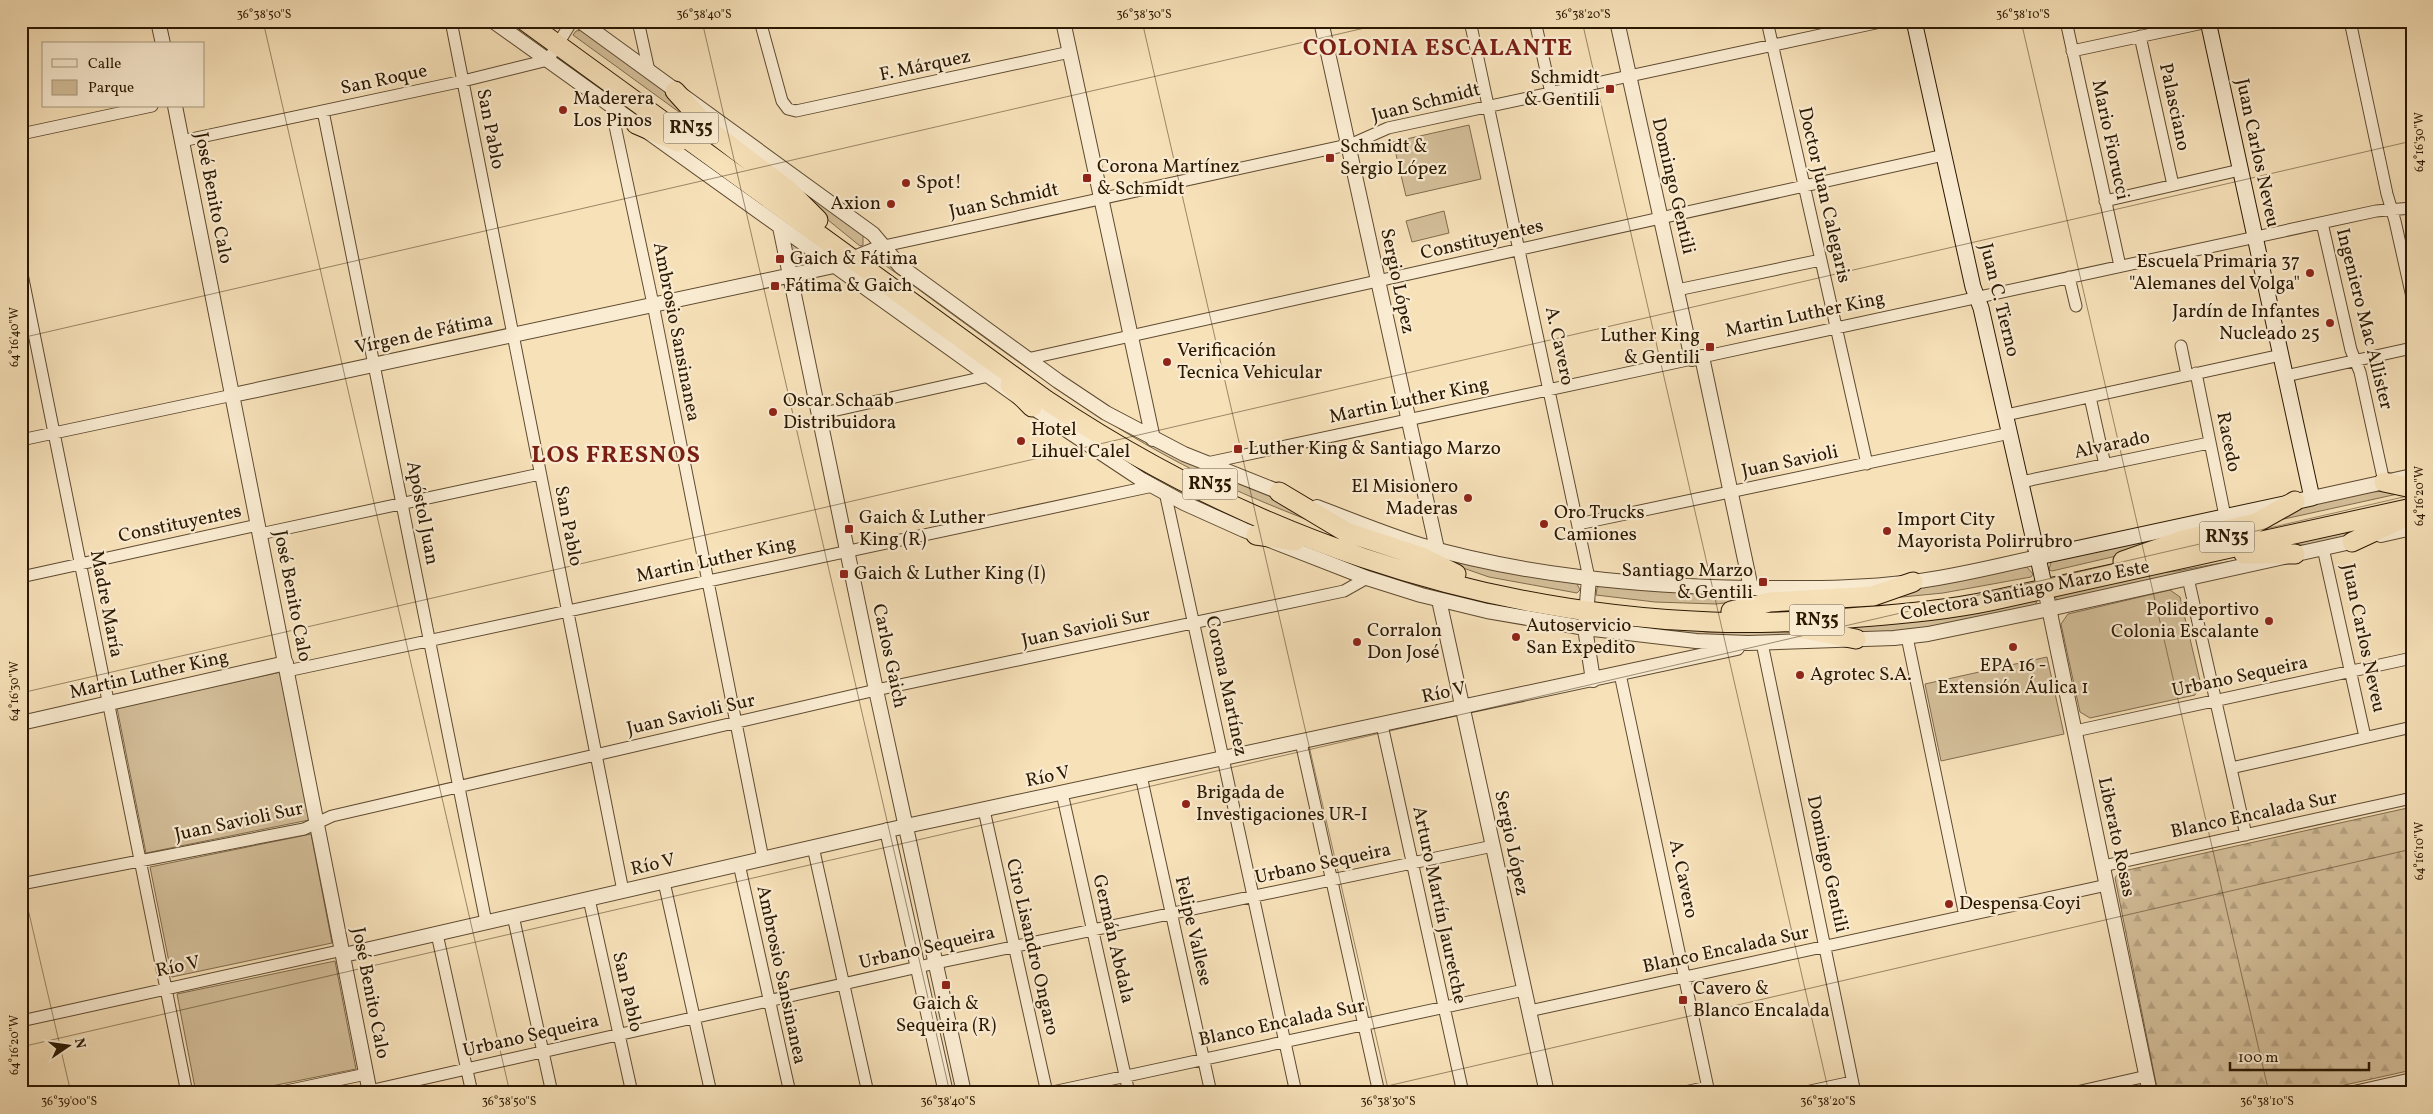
<svg xmlns="http://www.w3.org/2000/svg" width="2433" height="1114" font-family="Vollkorn,serif">
<style>
.green{fill:#d4bf9a;stroke:#806c4e}
.forest{fill:url(#forest-firs);stroke:#806c4e}
.lines{fill:none;stroke-linecap:round;stroke-linejoin:round}
.minor-casing{stroke:#5e4a30;stroke-width:13}
.tertiary-casing{stroke:#5e4a30;stroke-width:16}
.secondary-casing{stroke:#2b1802;stroke-width:17}
.trunk-casing{stroke:#2b1802;stroke-width:21}
.minor{stroke:#faecd2;stroke-width:11}
.tertiary{stroke:#faecd2;stroke-width:14}
.secondary{stroke:#faecd2;stroke-width:15}
.trunk{stroke:#f7e1b9;stroke-width:19}
.ticks{fill:none;stroke:#2b1802;stroke-width:1;stroke-opacity:0.45}
.poi-dot{fill:#8f2418;stroke:#faecd2;stroke-width:2}
.labels{text-anchor:middle;dominant-baseline:central;stroke-width:4.5;stroke-linejoin:round;paint-order:stroke}
.shield{fill:#faecd2;stroke:#695840;stroke-width:1}
.shield-label{font-size:18px;font-weight:bold;fill:#2b1802}
.street-label{font-size:19px;fill:#2b1802;stroke:#faecd2}
.poi-label{font-size:19px;fill:#2b1802;stroke:#faecd2;text-anchor:start}
.district-label{font-size:24px;font-weight:bold;letter-spacing:1px;fill:#7a1f14;stroke:#faecd2}
.neatline{fill:none;stroke:#2b1802;stroke-width:2}
.ticks-label{font-size:12px;text-anchor:middle;fill:#2b1802}
</style>
<defs>
<pattern id="forest-firs" width="22" height="20" patternUnits="userSpaceOnUse" patternTransform="scale(1.25)"><rect width="22" height="20" fill="#d4bf9a"/><path d="M5 1l3.5 6h-7zM16 11l3.5 6h-7z" fill="#b6a383"/></pattern>
</defs>
<rect width="100%" height="100%" fill="#f7e1b9"/>
<filter id="stains"><feTurbulence type="fractalNoise" baseFrequency=".004" numOctaves="4"/><feColorMatrix values="0 0 0 0 .2 0 0 0 0 .09 0 0 0 0 .02 0 0 0 .5 -.17"/></filter>
<radialGradient id="worn" r=".72"><stop offset=".6" stop-color="#630" stop-opacity="0"/><stop offset="1" stop-color="#630" stop-opacity=".3"/></radialGradient>
<path class="green" d="M583,30L670,93L701,128L573,35L576,31Z
M705,120L863,232V245L860,246Z
M1469,125L1481,179L1406,196L1393,142Z
M1444,211L1449,233L1412,242L1406,221Z
M789,241L817,261L795,265Z
M879,257L1045,377L1271,493L1326,527C1271,506 1215,483 1163,454C1063,399 971,327 878,260Z
M1014,385L1268,528L1265,532L1199,504L1127,464Z
M2402,491V493L2266,523L2302,505L2363,492Z
M2263,513L2125,554L2052,571L2049,570L2051,562Z
M2395,516L2356,534L2311,544L2257,549Z
M1289,541L1368,570L1577,616L1573,621L1460,600L1404,586Z
M1414,551L1576,582L1580,590L1577,593L1489,577Z
M2254,557L2058,601L2054,596L2122,577L2177,571Z
M2025,565L2033,574L2031,577L1943,593L1882,599L1926,585Z
M1601,585L1809,593L1716,604L1655,602L1596,595L1597,588Z
M2170,590L2180,597L2201,685L2195,695L2090,718L2080,712L2061,624L2068,614Z
M2038,598L2035,606L1929,629L1865,635L1812,625Z
M1596,617L1646,622L1706,632H1787L1814,635L1719,637L1598,624Z
M2047,657L2064,734L1941,761L1925,684Z
M281,672L309,820L146,853L117,708Z
M311,834L332,943L172,977L150,867Z
M335,961L356,1069L237,1093H196L177,994Z"/>
<path class="forest" d="M2412,807V1070L2309,1093H2158L2115,878L2119,872Z"/>
<g class="lines">
<defs>
<path id="minor" d="M451,21L623,891
M638,21L649,71
M760,21L782,101L788,109L796,111L1070,52
M1470,21L1589,578
M1535,21L1551,93
M1767,21L1867,464
M2066,21L2120,266
M2350,21L2387,194L2395,221L2412,297
M2140,36L2173,185
M2072,51L2208,22
M611,107L653,304L763,859
M323,111L486,922
M21,134L152,106
M182,141L463,81L548,60L572,21
M2105,201L2240,170
M2322,223L2351,350L2360,372L2384,482
M884,246L1352,144L1388,128L1885,21
M21,269L187,1093
M2069,277L2076,306
M1677,290L1821,260
M2181,346L2187,375
M1702,357L2376,211L2412,208
M1027,359L1944,155
M2196,373L2225,516
M2286,376L2412,348
M2090,397L2105,465
M819,414L989,376
M2006,415L2281,355
M21,440L233,395
M1207,463L1692,359
M2021,482L2209,443
M1165,492L1296,1093
M1578,524L2010,433
M260,534L540,474
M2323,548L2365,737
M21,577L258,525
M2188,578L2246,835
M1907,637L1965,916
M1762,643L1855,1093
M287,671L1153,486
M1620,674L1709,1093
M1382,725L1463,1093
M2075,731L2412,658
M1301,742L1379,1093
M2231,768L2412,727
M1141,776L1211,1093
M1062,793L1129,1093
M984,810L1047,1093
M813,847L868,1093
M739,864L790,1093
M2103,866L2412,798
M664,882L711,1093
M21,884L304,829L332,816L876,690L1344,591L1367,578
M589,899L632,1093
M513,916L552,1093
M437,934L472,1093
M1529,1011L2107,885
M21,1021L343,950
M369,1091L936,963L1493,846
M277,1093L366,1074
M1048,1093L1524,990
M1680,1093L1708,1087
M1801,1093L1852,1082
M2072,1093L2147,1076"/>
<path id="tertiary" d="M158,21L163,44
M493,21L1032,407L1142,480L1184,503L1244,530L1367,578L1421,595L1487,611L1585,628L1696,641L1748,643L1894,638L1928,634L2049,609L2360,540
M580,21L873,234L900,266L1058,381L1106,413L1184,454L1287,495
M1063,21L1153,439
M1321,21L1437,549
M1617,21L1692,359L1702,357L1751,588
M175,106L370,1093
M780,227L876,690L964,1093
M233,395L834,266L884,246
M2312,498L2412,476
M1317,507C1351,520 1385,534 1420,545C1527,576 1638,586 1749,588C1804,588 1858,589 1912,582C1954,577 1996,566 2038,557
M2381,535L2412,528
M1589,578L1585,628L1593,680
M2045,589L2150,1093
M1439,600L1547,1093
M21,723L286,663
M887,830L946,1093
M344,955L906,826L1737,648
M2354,1093L2412,1080"/>
<path id="secondary" d="M1914,21L1973,287L1981,308L2045,589
M2038,557L2312,498L2208,21"/>
<path id="trunk" d="M525,21L1046,400C1246,534 1470,613 1712,622C1762,624 1812,621 1861,617C1904,614 1947,610 1990,601L2412,508
M675,91L712,132L788,190L818,220
M636,124L678,142
M1010,385L1032,407
M2384,482L2412,488
M1279,492L1346,532L1422,557L1456,574
M1256,535L1295,541
M2352,542L2406,517
M2244,554H2295
M2123,561L2183,540L2256,523L2295,501
M1731,611L1770,602L1873,596L1913,582
M1799,628L1856,639"/>
</defs>
<use href="#minor" class="minor-casing"/>
<use href="#tertiary" class="tertiary-casing"/>
<use href="#secondary" class="secondary-casing"/>
<use href="#trunk" class="trunk-casing"/>
<use href="#minor" class="minor"/>
<use href="#tertiary" class="tertiary"/>
<use href="#secondary" class="secondary"/>
<use href="#trunk" class="trunk"/>
</g>
<path class="ticks" d="M263,21L510,1093M702,21L950,1093M1142,21L1389,1093M1582,21L1829,1093M2021,21L2269,1093M21,338L1395,21M21,693L2412,141M21,879L71,1093M21,1047L2412,495M1357,1093L2412,849"/>
<g class="poi-dot">
<rect x="1605" y="84" width="10" height="10" rx="2.5"/>
<circle cx="563" cy="110" r="5"/>
<rect x="1325" y="153" width="10" height="10" rx="2.5"/>
<rect x="1082" y="173" width="10" height="10" rx="2.5"/>
<circle cx="906" cy="183" r="5"/>
<circle cx="891" cy="204" r="5"/>
<rect x="775" y="254" width="10" height="10" rx="2.5"/>
<circle cx="2310" cy="273" r="5"/>
<rect x="770" y="281" width="10" height="10" rx="2.5"/>
<circle cx="2330" cy="323" r="5"/>
<rect x="1705" y="342" width="10" height="10" rx="2.5"/>
<circle cx="1167" cy="362" r="5"/>
<circle cx="773" cy="412" r="5"/>
<circle cx="1021" cy="441" r="5"/>
<rect x="1233" y="444" width="10" height="10" rx="2.5"/>
<circle cx="1468" cy="498" r="5"/>
<circle cx="1544" cy="524" r="5"/>
<rect x="844" y="524" width="10" height="10" rx="2.5"/>
<circle cx="1887" cy="531" r="5"/>
<rect x="839" y="569" width="10" height="10" rx="2.5"/>
<rect x="1758" y="577" width="10" height="10" rx="2.5"/>
<circle cx="2269" cy="621" r="5"/>
<circle cx="1516" cy="637" r="5"/>
<circle cx="1357" cy="642" r="5"/>
<circle cx="2013" cy="647" r="5"/>
<circle cx="1800" cy="675" r="5"/>
<circle cx="1186" cy="804" r="5"/>
<circle cx="1949" cy="904" r="5"/>
<rect x="941" y="980" width="10" height="10" rx="2.5"/>
<rect x="1678" y="995" width="10" height="10" rx="2.5"/>
</g>
<g class="labels">
<g class="shield">
<rect x="663.5" y="112.5" width="55" height="31" rx="4"/>
<rect x="1182.5" y="468.5" width="55" height="31" rx="4"/>
<rect x="2199.5" y="521.5" width="55" height="31" rx="4"/>
<rect x="1789.5" y="604.5" width="55" height="31" rx="4"/>
</g>
<g class="shield-label">
<text x="691" y="128">RN35</text>
<text x="1210" y="484">RN35</text>
<text x="2227" y="537">RN35</text>
<text x="1817" y="620">RN35</text>
</g>
<g class="street-label">
<text transform="translate(925 66) rotate(-12)">F. Márquez</text>
<text transform="translate(384 80) rotate(-12)">San Roque</text>
<text transform="translate(1426 103) rotate(-14)">Juan Schmidt</text>
<text transform="translate(2174 107) rotate(78)">Palasciano</text>
<text transform="translate(490 129) rotate(79)">San Pablo</text>
<text transform="translate(2110 140) rotate(78)">Mario Fiorucci</text>
<text transform="translate(2257 153) rotate(78)">Juan Carlos Neveu</text>
<text transform="translate(1673 186) rotate(77)">Domingo Gentili</text>
<text transform="translate(1824 195) rotate(77)">Doctor Juan Calegaris</text>
<text transform="translate(213 198) rotate(79)">José Benito Calo</text>
<text transform="translate(1004 201) rotate(-12)">Juan Schmidt</text>
<text transform="translate(1482 240) rotate(-13)">Constituyentes</text>
<text transform="translate(1397 281) rotate(78)">Sergio López</text>
<text transform="translate(1999 300) rotate(76)">Juan C. Tierno</text>
<text transform="translate(1805 315) rotate(-12)">Martin Luther King</text>
<text transform="translate(2364 319) rotate(76)">Ingeniero Mac Allister</text>
<text transform="translate(676 332) rotate(79)">Ambrosio Sansinanea</text>
<text transform="translate(424 334) rotate(-12)">Vírgen de Fátima</text>
<text transform="translate(1559 346) rotate(78)">A. Cavero</text>
<text transform="translate(1409 401) rotate(-12)">Martin Luther King</text>
<text transform="translate(2228 442) rotate(79)">Racedo</text>
<text transform="translate(2112 445) rotate(-12)">Alvarado</text>
<text transform="translate(1790 462) rotate(-12)">Juan Savioli</text>
<text transform="translate(422 513) rotate(79)">Apóstol Juan</text>
<text transform="translate(180 524) rotate(-12)">Constituyentes</text>
<text transform="translate(568 526) rotate(79)">San Pablo</text>
<text transform="translate(716 560) rotate(-12)">Martin Luther King</text>
<text transform="translate(2025 591) rotate(-11)">Colectora Santiago Marzo Este</text>
<text transform="translate(292 596) rotate(79)">José Benito Calo</text>
<text transform="translate(106 604) rotate(79)">Madre María</text>
<text transform="translate(1086 628) rotate(-12)">Juan Savioli Sur</text>
<text transform="translate(2363 638) rotate(78)">Juan Carlos Neveu</text>
<text transform="translate(889 656) rotate(78)">Carlos Gaich</text>
<text transform="translate(149 675) rotate(-13)">Martin Luther King</text>
<text transform="translate(2240 677) rotate(-12)">Urbano Sequeira</text>
<text transform="translate(1226 686) rotate(78)">Corona Martínez</text>
<text transform="translate(1444 693) rotate(-12)">Río V</text>
<text transform="translate(691 715) rotate(-13)">Juan Savioli Sur</text>
<text transform="translate(1048 777) rotate(-12)">Río V</text>
<text transform="translate(2254 815) rotate(-12)">Blanco Encalada Sur</text>
<text transform="translate(239 822) rotate(-12)">Juan Savioli Sur</text>
<text transform="translate(2116 837) rotate(78)">Liberato Rosas</text>
<text transform="translate(1511 843) rotate(78)">Sergio López</text>
<text transform="translate(1323 864) rotate(-12)">Urbano Sequeira</text>
<text transform="translate(1827 864) rotate(78)">Domingo Gentili</text>
<text transform="translate(653 865) rotate(-13)">Río V</text>
<text transform="translate(1683 879) rotate(78)">A. Cavero</text>
<text transform="translate(1439 905) rotate(78)">Arturo Martín Jauretche</text>
<text transform="translate(1193 931) rotate(77)">Felipe Vallese</text>
<text transform="translate(1113 939) rotate(77)">Germán Abdala</text>
<text transform="translate(1032 947) rotate(77)">Ciro Lisandro Ongaro</text>
<text transform="translate(927 948) rotate(-13)">Urbano Sequeira</text>
<text transform="translate(1726 950) rotate(-12)">Blanco Encalada Sur</text>
<text transform="translate(178 967) rotate(-12)">Río V</text>
<text transform="translate(781 975) rotate(78)">Ambrosio Sansinanea</text>
<text transform="translate(627 992) rotate(77)">San Pablo</text>
<text transform="translate(370 993) rotate(79)">José Benito Calo</text>
<text transform="translate(1282 1023) rotate(-12)">Blanco Encalada Sur</text>
<text transform="translate(531 1036) rotate(-13)">Urbano Sequeira</text>
</g>
<g class="poi-label">
<text x="1600" y="78" text-anchor="end">Schmidt<tspan x="1600" dy="22">&amp; Gentili</tspan></text>
<text x="573" y="99">Maderera<tspan x="573" dy="22">Los Pinos</tspan></text>
<text x="1340" y="147">Schmidt &amp;<tspan x="1340" dy="22">Sergio López</tspan></text>
<text x="1097" y="167">Corona Martínez<tspan x="1097" dy="22">&amp; Schmidt</tspan></text>
<text x="916" y="183">Spot!</text>
<text x="881" y="204" text-anchor="end">Axion</text>
<text x="790" y="259">Gaich &amp; Fátima</text>
<text x="2300" y="262" text-anchor="end">Escuela Primaria 37<tspan x="2300" dy="22">"Alemanes del Volga"</tspan></text>
<text x="785" y="286">Fátima &amp; Gaich</text>
<text x="2320" y="312" text-anchor="end">Jardín de Infantes<tspan x="2320" dy="22">Nucleado 25</tspan></text>
<text x="1700" y="336" text-anchor="end">Luther King<tspan x="1700" dy="22">&amp; Gentili</tspan></text>
<text x="1177" y="351">Verificación<tspan x="1177" dy="22">Tecnica Vehicular</tspan></text>
<text x="783" y="401">Oscar Schaab<tspan x="783" dy="22">Distribuidora</tspan></text>
<text x="1031" y="430">Hotel<tspan x="1031" dy="22">Lihuel Calel</tspan></text>
<text x="1248" y="449">Luther King &amp; Santiago Marzo</text>
<text x="1458" y="487" text-anchor="end">El Misionero<tspan x="1458" dy="22">Maderas</tspan></text>
<text x="1554" y="513">Oro Trucks<tspan x="1554" dy="22">Camiones</tspan></text>
<text x="859" y="518">Gaich &amp; Luther<tspan x="859" dy="22">King (R)</tspan></text>
<text x="1897" y="520">Import City<tspan x="1897" dy="22">Mayorista Polirrubro</tspan></text>
<text x="1753" y="571" text-anchor="end">Santiago Marzo<tspan x="1753" dy="22">&amp; Gentili</tspan></text>
<text x="854" y="574">Gaich &amp; Luther King (I)</text>
<text x="2259" y="610" text-anchor="end">Polideportivo<tspan x="2259" dy="22">Colonia Escalante</tspan></text>
<text x="1526" y="626">Autoservicio<tspan x="1526" dy="22">San Expedito</tspan></text>
<text x="1367" y="631">Corralon<tspan x="1367" dy="22">Don José</tspan></text>
<text x="2013" y="666" text-anchor="middle">EPA 16 -<tspan x="2013" dy="22">Extensión Áulica 1</tspan></text>
<text x="1810" y="675">Agrotec S.A.</text>
<text x="1196" y="793">Brigada de<tspan x="1196" dy="22">Investigaciones UR-I</tspan></text>
<text x="1959" y="904">Despensa Coyi</text>
<text x="1693" y="989">Cavero &amp;<tspan x="1693" dy="22">Blanco Encalada</tspan></text>
<text x="946" y="1004" text-anchor="middle">Gaich &amp;<tspan x="946" dy="22">Sequeira (R)</tspan></text>
</g>
<g class="district-label">
<text x="1438" y="49">COLONIA ESCALANTE</text>
<text x="616" y="456">LOS FRESNOS</text>
</g>
</g>
<rect width="2433" height="1114" fill="none" stroke="#f7e1b9" stroke-width="55"/>
<rect x="42" y="42" width="162" height="65" fill="#faecd2" stroke="#a7977f"/>
<rect x="52" y="59" width="25" height="8" fill="#faecd2" stroke="#a7977f"/>
<text x="88" y="68" font-size="15" fill="#2b1802">Calle</text>
<rect x="52" y="80" width="25" height="15" fill="#d4bf9a" stroke="#a7977f"/>
<text x="88" y="92" font-size="15" fill="#2b1802">Parque</text>
<g transform="translate(68 1046) rotate(77)" stroke="#faecd2" stroke-width="4" paint-order="stroke">
<path d="M0-4L9 19L0 12L-9 19Z" fill="#2b1802"/>
<text y="-8" font-size="14" font-weight="bold" text-anchor="middle" fill="#2b1802">N</text>
</g>
<path d="M2230 1062v8h139v-8" fill="none" stroke="#2b1802" stroke-width="2.5"/>
<text x="2238" y="1062" font-size="15" fill="#2b1802" stroke="#faecd2" stroke-width="4" paint-order="stroke">100 m</text>
<rect x="28" y="28" width="2378" height="1058" class="neatline"/>
<g class="ticks-label">
<text x="264" y="18">36°38'50"S</text>
<text x="704" y="18">36°38'40"S</text>
<text x="1144" y="18">36°38'30"S</text>
<text x="1583" y="18">36°38'20"S</text>
<text x="2023" y="18">36°38'10"S</text>
<text transform="translate(2419 142) rotate(-90)" y="4">64°16'30"W</text>
<text transform="translate(14 337) rotate(-90)" y="4">64°16'40"W</text>
<text transform="translate(2419 496) rotate(-90)" y="4">64°16'20"W</text>
<text transform="translate(14 691) rotate(-90)" y="4">64°16'30"W</text>
<text transform="translate(2419 851) rotate(-90)" y="4">64°16'10"W</text>
<text transform="translate(14 1045) rotate(-90)" y="4">64°16'20"W</text>
<text x="69" y="1105">36°39'00"S</text>
<text x="509" y="1105">36°38'50"S</text>
<text x="948" y="1105">36°38'40"S</text>
<text x="1388" y="1105">36°38'30"S</text>
<text x="1828" y="1105">36°38'20"S</text>
<text x="2267" y="1105">36°38'10"S</text>
</g>
<rect width="100%" height="100%" filter="url(#stains)"/>
<rect width="100%" height="100%" fill="url(#worn)"/>
</svg>
